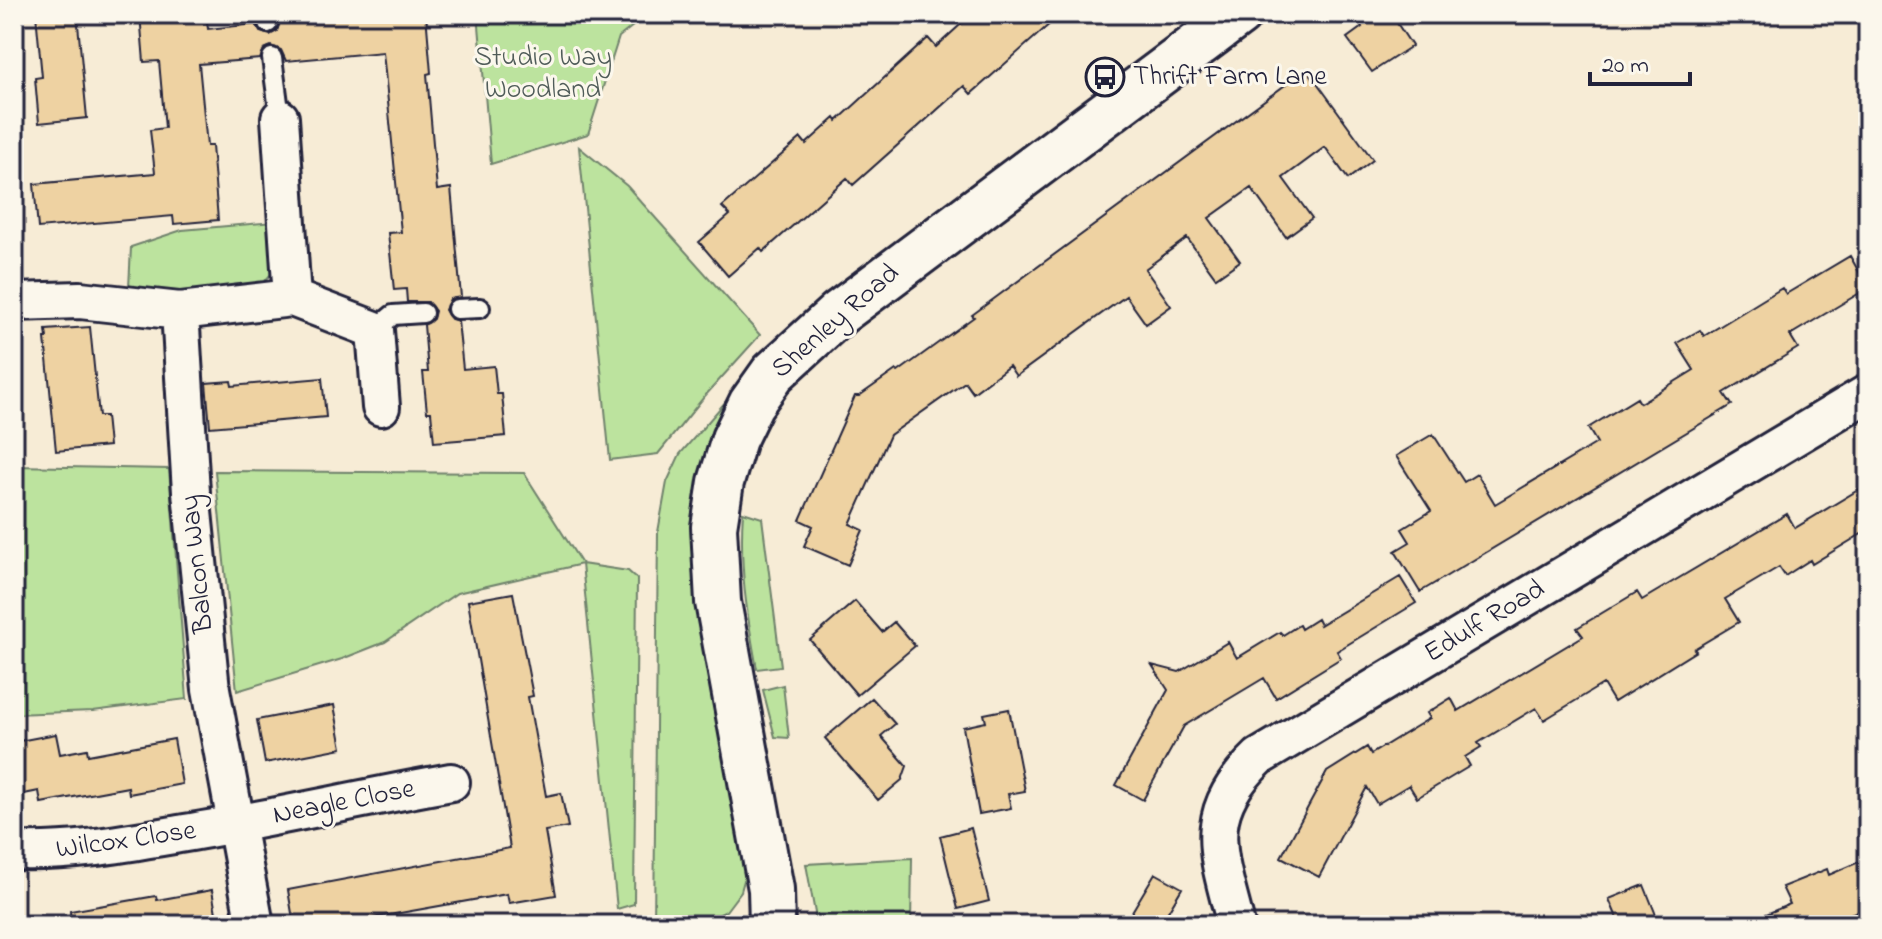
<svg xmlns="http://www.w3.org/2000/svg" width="1882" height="939" font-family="'Indie Flower',sans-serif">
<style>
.green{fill:#bce39e;stroke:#6f826c;stroke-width:2}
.building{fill:#eed2a2;stroke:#22223b;stroke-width:2}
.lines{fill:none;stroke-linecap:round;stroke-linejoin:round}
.lane-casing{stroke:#22223b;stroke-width:24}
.street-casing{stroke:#22223b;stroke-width:42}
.secondary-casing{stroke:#22223b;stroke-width:50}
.lane{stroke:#fbf7ec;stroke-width:18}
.street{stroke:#fbf7ec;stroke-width:36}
.secondary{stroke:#fbf7ec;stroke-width:44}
.labels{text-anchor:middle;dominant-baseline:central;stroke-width:6;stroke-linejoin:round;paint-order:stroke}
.park-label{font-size:28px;fill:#505c59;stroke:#fbf7ec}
.poi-label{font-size:28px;fill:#22223b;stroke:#fbf7ec;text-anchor:start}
.street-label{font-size:28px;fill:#22223b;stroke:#fbf7ec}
</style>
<rect width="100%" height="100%" fill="#f7ecd6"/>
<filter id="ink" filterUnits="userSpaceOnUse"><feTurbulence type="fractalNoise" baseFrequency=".0125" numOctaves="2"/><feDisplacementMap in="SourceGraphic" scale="16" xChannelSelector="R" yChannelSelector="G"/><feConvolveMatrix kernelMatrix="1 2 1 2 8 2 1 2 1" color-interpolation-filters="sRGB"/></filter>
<g filter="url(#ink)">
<path class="green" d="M478,14H648L619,37L588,134L491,164Z
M579,147L627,186L760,335L704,397L658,454L610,460Z
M274,222L272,273L264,282L251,287L155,294L129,288L131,247L182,230Z
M741,384L711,448L737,811L745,877L741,891L726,911L711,919L654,925L658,532L667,482L680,454Z
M14,466L169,469L187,699L93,711L14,714Z
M215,471L524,473L582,564L628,571L637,579L634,904L617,909L582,564L457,593L385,642L342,659L237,691Z
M743,512L762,518L781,666L757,669C747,616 739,566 743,512Z
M783,685L789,738L775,737L763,690Z
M912,858L911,925H813L815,913L806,864Z"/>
<path class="building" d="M36,14H77L87,118L39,123L35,78L42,77Z
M140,14H206L208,29L256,24L260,32L270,35L277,31L280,22H283L282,16L426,14L431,73L427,74L437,190L451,188L461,297L450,299L445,310L451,319L458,321L463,369L494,366L497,394H502L506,436L434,442L431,412H427L423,372H428L424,325L433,319L435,311L428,302H407L406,289L394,290L388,233L401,232L383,52L286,61L281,50L271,46L264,49L260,59L199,64L207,146H212L218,220L174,224L173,216L38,228L34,184L155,173L150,130L165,128L159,61L144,62Z
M972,14H1061L971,94L964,86L853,185L847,178L763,252L760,248L728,276L699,242L730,215L722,207L801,138L806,144L835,118L837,121L928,38L936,47Z
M1353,14H1391L1412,46L1372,72L1347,38L1362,27Z
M1307,69L1373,160L1348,179L1325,147L1283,178L1312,218L1286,237L1251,188L1209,218L1240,261L1216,278L1187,238L1145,269L1171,306L1146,324L1126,296L1016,376L1009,366L973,393L965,382L890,435L850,524L863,530L848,565L804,546L813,526L800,520L855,396H859L896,370L898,372L974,317L972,315Z
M1850,256L1868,288L1790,335L1798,348L1724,393L1732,405L1420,592L1395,551L1410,542L1402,529L1431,511L1396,456L1433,434L1464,482L1477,474L1495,504L1597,443L1588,428L1637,398L1640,403L1694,370L1677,343L1700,330L1704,336L1782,288L1786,294Z
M90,327L99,416H106L109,446L56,451L45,338H47L46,330Z
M322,378L326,417L210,427L206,383L231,381L232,386Z
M1868,484V530L1812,564L1810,560L1785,576L1779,567L1725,599L1739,622L1694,649L1696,651L1614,702L1603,684L1544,720L1536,708L1478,743L1481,747L1465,757L1470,766L1417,798L1409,785L1377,804L1367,787L1319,877L1281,857L1327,772L1367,747L1371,754L1430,718L1427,713L1451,698L1458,711L1583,636L1577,628L1637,592L1642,600L1787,514L1795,528Z
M1400,577L1416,603L1337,651L1341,658L1276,698L1264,678L1184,726L1143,800L1116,785L1168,690L1152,665L1179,672L1228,642L1237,658L1280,632L1283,635L1299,625L1301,629L1317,619L1320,625Z
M513,593L533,696L528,697L546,796L561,793L568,827L545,831L556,895L509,903L507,894L333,925H294L288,890L510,848L468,601Z
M855,601L882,632L894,622L915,646L857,695L810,640Z
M872,698L895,724L881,736L907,766L902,780L878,800L825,738Z
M334,705L342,748L265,763L257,720Z
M1009,709L1025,791L1008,794L1011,808L979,814L963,727L986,722L984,714Z
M56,734L60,754L87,749L88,755L174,739L182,784L129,794L128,787L41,803L39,791L24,794L23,789L14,791V742Z
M971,828L989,901L958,909L940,836Z
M1868,858V907L1823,925H1741L1790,904L1782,887L1827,869L1829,875Z
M1155,873L1182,888L1160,925H1124Z
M1644,885L1660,925H1620L1609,899Z
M212,890L218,925H71L70,911L156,896L157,900Z"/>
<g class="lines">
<defs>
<path id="lane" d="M266,14L268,23
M272,58L280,118
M457,309L480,308
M375,330L393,315L423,313"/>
<path id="street" d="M292,298L375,330L381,407
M14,302L80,300L180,311
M14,851C74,853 126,843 185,833C274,818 362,798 451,782
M255,925L211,689L191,492L180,311L292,298L280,118
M1236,925C1218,853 1199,815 1259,757L1868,393"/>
<path id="secondary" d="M772,925L771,889L718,602L714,527L721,482L734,439L751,404L773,373L839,313L1239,14"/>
</defs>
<use href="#lane" class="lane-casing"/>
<use href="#street" class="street-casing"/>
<use href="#secondary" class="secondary-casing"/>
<use href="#lane" class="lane"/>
<use href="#street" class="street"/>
<use href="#secondary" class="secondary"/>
</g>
</g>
<defs>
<symbol id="bus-ring" viewBox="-11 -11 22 22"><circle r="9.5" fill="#fbf7ec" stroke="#22223b" stroke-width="1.5"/><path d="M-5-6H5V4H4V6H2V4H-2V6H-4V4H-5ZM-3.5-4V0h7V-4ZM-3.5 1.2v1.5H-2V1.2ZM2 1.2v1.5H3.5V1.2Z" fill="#22223b"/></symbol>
</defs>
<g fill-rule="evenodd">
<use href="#bus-ring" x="1083" y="55" width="44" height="44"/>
</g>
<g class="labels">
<g class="park-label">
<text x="543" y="58">Studio Way<tspan x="543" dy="32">Woodland</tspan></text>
</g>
<g class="poi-label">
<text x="1133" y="77">Thrift Farm Lane</text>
</g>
<g class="street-label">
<text transform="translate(836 322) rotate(-41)">Shenley Road</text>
<text transform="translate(198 564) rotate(-96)">Balcon Way</text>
<text transform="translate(1485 622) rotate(-31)">Edulf Road</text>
<text transform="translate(344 803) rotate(-11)">Neagle Close</text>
<text transform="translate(126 841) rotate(-8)">Wilcox Close</text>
</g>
</g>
<rect width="1882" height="939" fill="none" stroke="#fbf7ec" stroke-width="48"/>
<rect x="24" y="24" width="1834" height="891" fill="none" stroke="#22223b" stroke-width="3" filter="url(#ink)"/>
<path d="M1590 72v12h100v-12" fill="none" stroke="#22223b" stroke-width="4"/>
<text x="1602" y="72" font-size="24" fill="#22223b" stroke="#fbf7ec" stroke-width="6" paint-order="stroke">20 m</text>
</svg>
